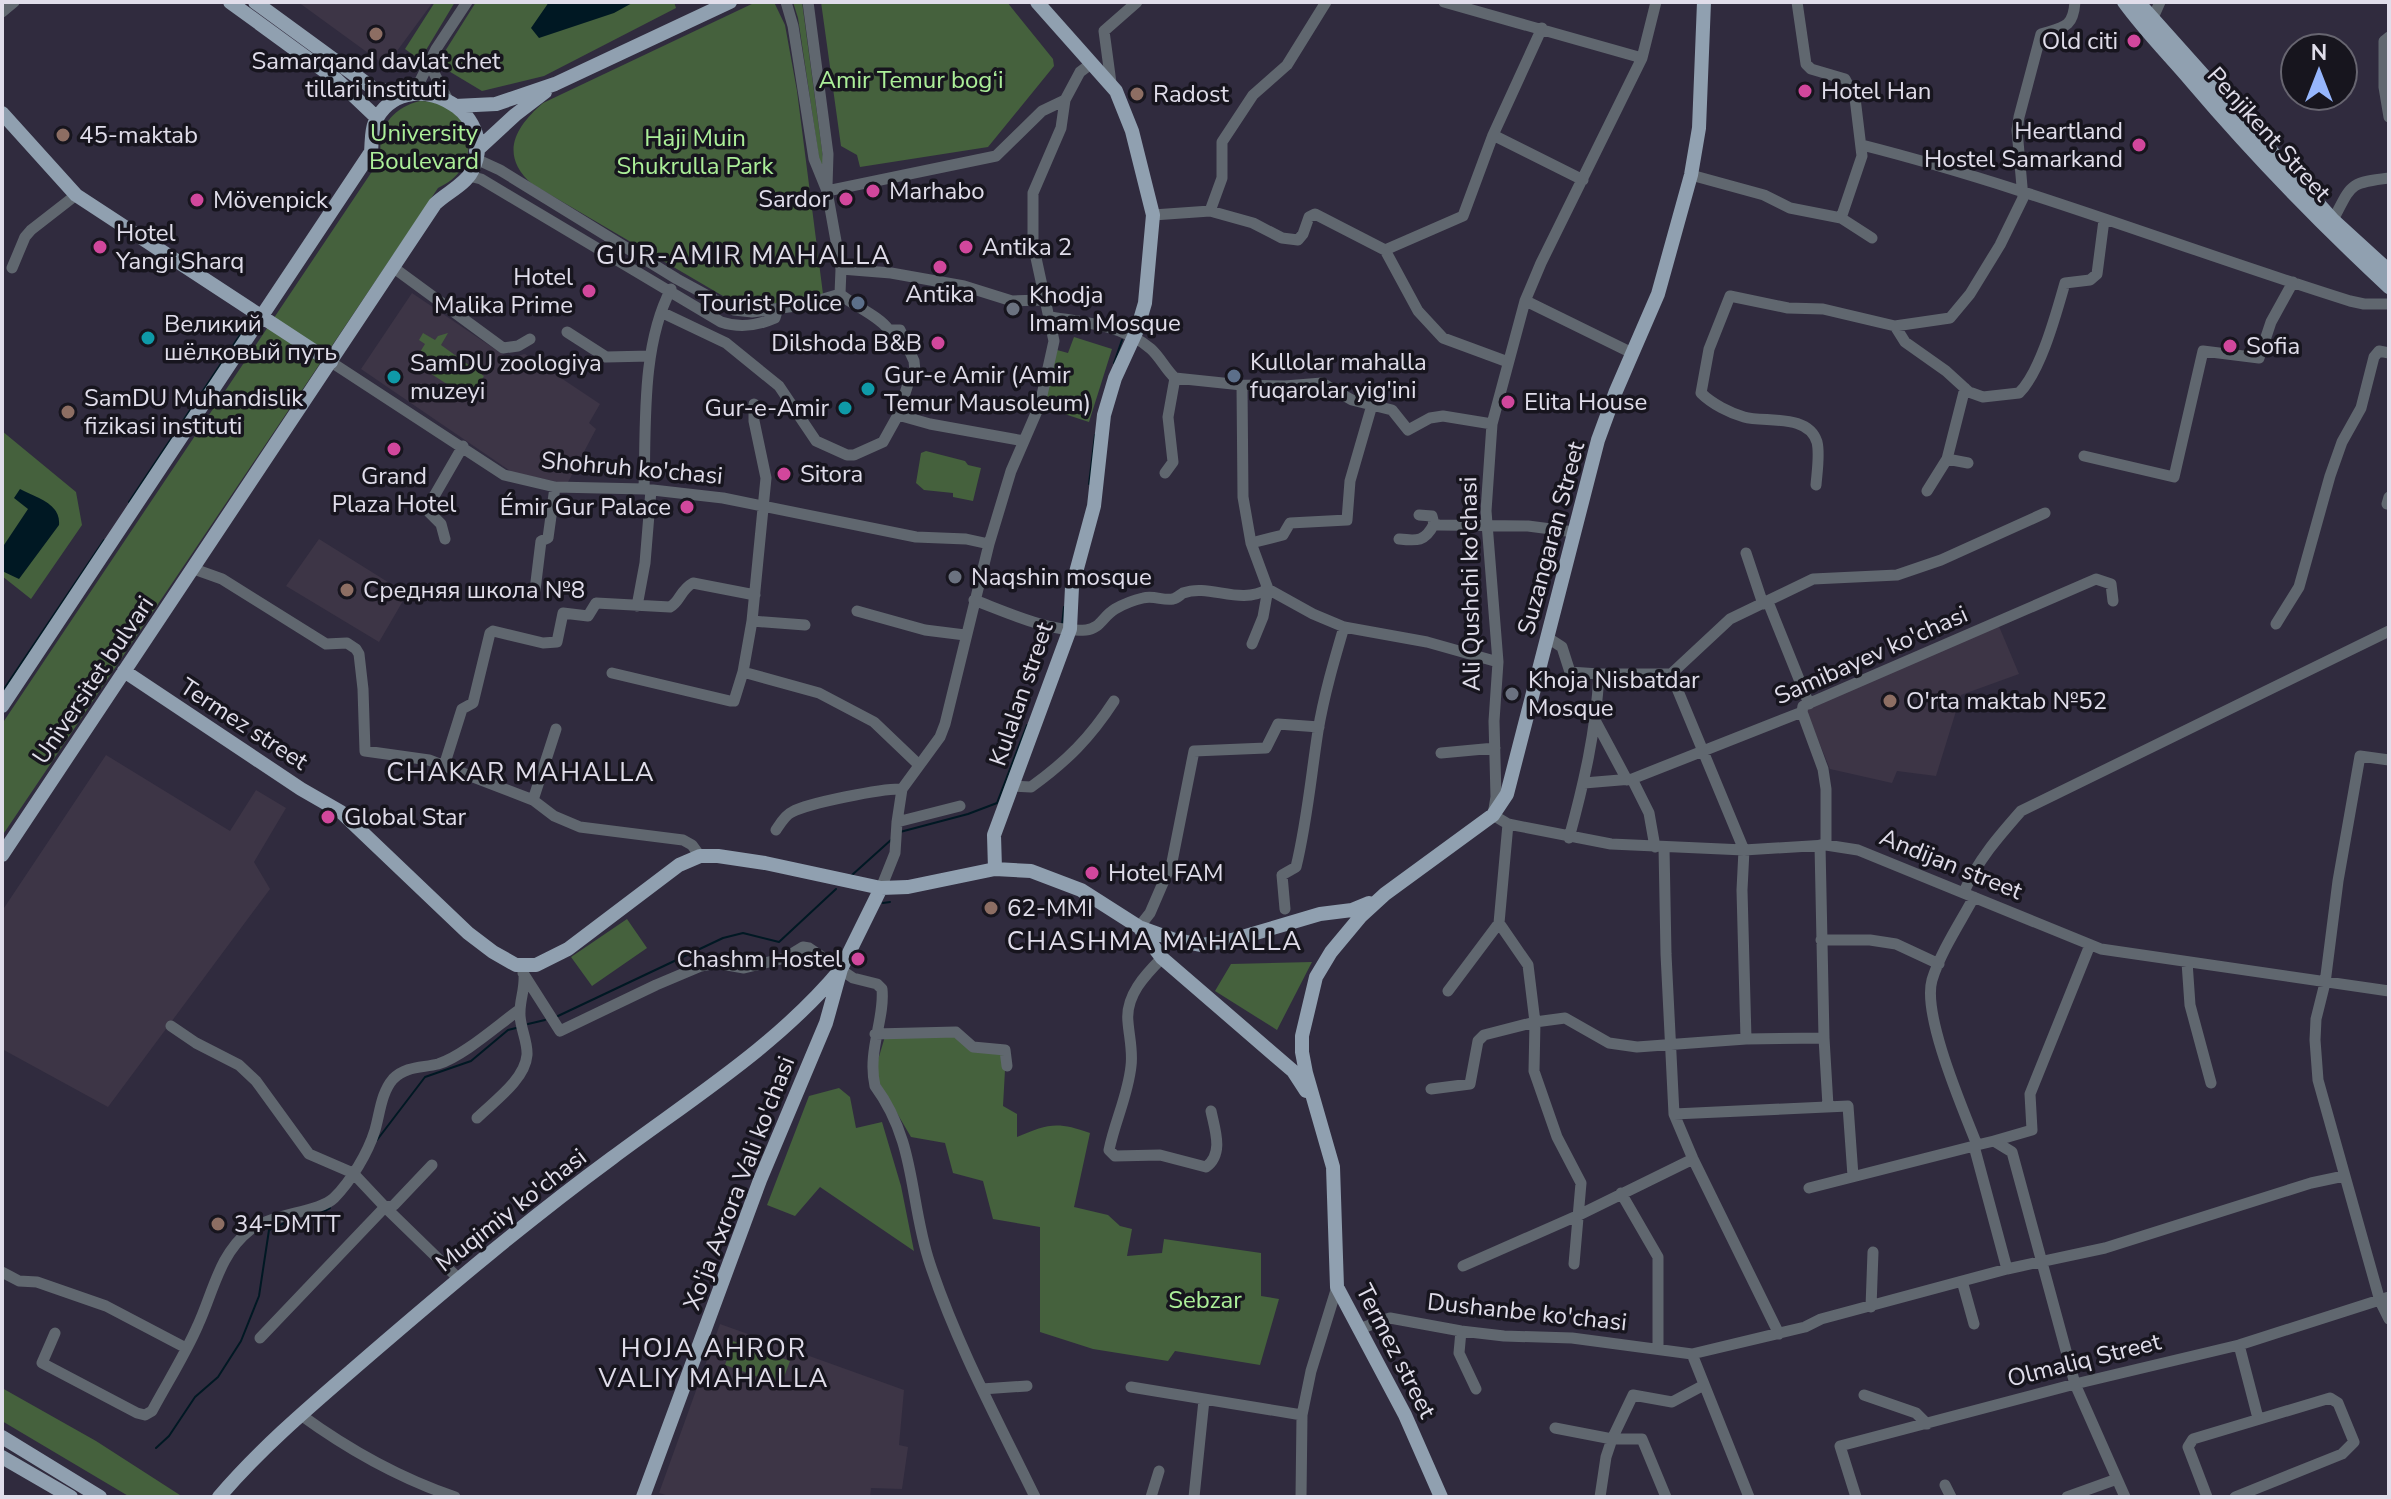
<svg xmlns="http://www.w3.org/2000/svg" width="2391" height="1499" font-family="'Nunito Sans',sans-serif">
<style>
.education{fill:#3d3546}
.green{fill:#45613d}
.water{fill:#001823}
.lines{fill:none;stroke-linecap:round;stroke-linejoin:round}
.stream{stroke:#001823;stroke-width:2}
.minor{stroke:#60676f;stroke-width:11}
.major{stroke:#90a0b0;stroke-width:14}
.education-dot{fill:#8d6e63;stroke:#17151e;stroke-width:3}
.hotel-dot{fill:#d1479c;stroke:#17151e;stroke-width:3}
.service-dot{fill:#5c6f8a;stroke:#17151e;stroke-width:3}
.worship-dot{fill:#6b7280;stroke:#17151e;stroke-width:3}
.culture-dot{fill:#0f9aa8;stroke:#17151e;stroke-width:3}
.labels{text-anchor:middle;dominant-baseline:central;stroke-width:7;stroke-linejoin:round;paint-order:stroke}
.poi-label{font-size:24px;fill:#e0ddea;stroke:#17151e;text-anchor:start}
.park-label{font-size:24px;fill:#acef99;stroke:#17151e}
.street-label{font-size:24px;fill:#e0ddea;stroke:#17151e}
.neighbourhood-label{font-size:26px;letter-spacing:2px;fill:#e0ddea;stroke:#17151e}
</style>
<rect width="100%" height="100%" fill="#302b3e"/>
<path class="education" d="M298,2H433L386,66Z
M412,293L508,358L525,354L600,404L589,423L596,429L567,484L512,472L361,369Z
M319,539L407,594L379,642L286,586Z
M1998,624L2019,674L1961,695L1936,776L1897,771L1892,783L1830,769L1805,708Z
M106,755L230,831L256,790L286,808L254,862L270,889L108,1107L2,1049V911Z
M720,1324L904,1390L899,1445L908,1447L902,1489L871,1488L870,1497H672L659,1493Z"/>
<path class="green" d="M435,2H455L420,60L405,49Z
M476,2H674L676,8L544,76L482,91L437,64Z
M756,2H774L785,25L797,91L823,294L779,303L740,306L532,184C499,155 515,127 543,103Z
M793,2H802L824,165H820L798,18Z
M821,2H1007L1053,59L1054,66L988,147L860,167L857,155L841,146Z
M420,101C473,101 488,166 438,188L2,836V724L381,158C377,129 391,108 420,101Z
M423,333L435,340L438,336L448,333L441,345L484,376L470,399L419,366L412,365L425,344L419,340Z
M1074,337L1112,349L1089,422L1043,407L1057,350L1068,353Z
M2,431L76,492L82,525L31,599L2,576Z
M926,451L965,461L968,465L981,468L973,501L953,497V493L924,490L916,483L921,453Z
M627,919L647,948L592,986L571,957Z
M1312,962L1277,1030L1215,991L1231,964Z
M954,1031L970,1051L1006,1052L1003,1106L1017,1114V1137C1047,1124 1057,1121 1090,1133L1074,1207L1108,1215L1120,1226L1132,1229L1127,1256L1162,1253L1164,1239L1261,1253V1296L1279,1299L1260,1365L1175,1351L1168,1361L1093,1349L1040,1332V1227L993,1219L983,1181L953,1173L945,1143L911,1137L877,1079L878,1060L886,1033Z
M839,1088L850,1097L856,1128L882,1122L901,1186L914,1251L820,1187L795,1216L767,1205L809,1096Z
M733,1341L790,1361L781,1385L725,1365Z
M2,1388L96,1441L183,1497H130L2,1421Z"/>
<path class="water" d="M549,2H634L614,13L539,38L531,28Z
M20,489C36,498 61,503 59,525L19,579L2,571V548L28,509L14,498Z"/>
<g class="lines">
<path class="stream" d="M1114,363L1122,340
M1089,484L1095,435
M129,502L240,335
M1062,625L1064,607
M2,692L104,540
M900,832L968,814L997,803L1027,725
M852,875L892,839
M883,903L890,902
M558,1016L723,938L743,933L779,942L836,889
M528,1024L545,1020
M377,1140L425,1077L471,1061L508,1030L516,1028
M306,1216L319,1214L330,1208
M156,1448L169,1436L195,1397L218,1377L241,1341L259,1296L269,1230L296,1218"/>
<path class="minor" d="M786,2L793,26L814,159L827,191L841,269L840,294
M808,2L828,154L827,186
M1444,2L1642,58
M1656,2L1642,58L1541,263L1525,301L1492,424L1486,511L1498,662L1494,721L1496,797L1493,815L1508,824L1611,844L1744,850L1826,845L1858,850L2101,949L2389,991
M2,12L14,2
M2152,20L2160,2
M2389,37L2384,41V87L2389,117
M436,57L434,73L448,100
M1111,83L1104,31L1137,2
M413,95L436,49L467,2
M1493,135L1583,180
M1862,145C2028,187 2187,250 2350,301L2364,304H2389
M476,159L500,170L677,279L734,310L752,312L803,305L840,294
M1691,175L1764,195L1790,208L1841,218L1862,156L1855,98L1845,79L1811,69L1806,64L1797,2
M469,176L481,179L721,322C739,328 757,326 775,318L778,308
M827,191L996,156L1042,111L1065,100
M1210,211L1222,178V142L1253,95L1287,65L1326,2
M1153,215L1210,211L1253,223L1282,238L1298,240L1303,234L1309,217L1315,214L1385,250L1418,311L1443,338L1508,362
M1841,218L1872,238
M2333,220C2352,184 2348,183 2389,178
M1385,250L1463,216L1493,135L1542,28
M12,268L25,237L31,230L76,195
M394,268L503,348L518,346L530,339
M841,269L891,273L964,286L1012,301L1043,300
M1526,301L1632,353
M663,313L726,343L779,386L816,441L847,455H854L883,442L898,415L908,384L915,371L914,361L900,330H889C878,315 855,307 840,294
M1049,317C1084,322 1123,325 1151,349C1160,357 1166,370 1175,378L1242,385L1285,386L1322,383L1352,400L1392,410L1408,430L1430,418L1443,416L1492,424
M1895,326L1905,342L1946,371L1969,392L1983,397L2019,393C2041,371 2056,314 2065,283L2090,280L2097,274L2104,220
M567,332L606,357L650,356
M331,362L504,475L555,487L644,489L723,498L916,537L966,539L989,544
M1242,385L1243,497L1251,543L1268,589L1263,617L1252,644
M754,404V421L766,478L752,621L743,672L819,693L874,722L919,765
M898,415L930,424L1024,441
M2084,456L2174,477L2203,351L2259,358L2271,322L2293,282
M1947,459L1968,463
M1165,473L1173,462L1168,417L1175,378
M1816,485C1817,472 1820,454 1817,442C1808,413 1765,423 1744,417C1730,413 1712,404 1701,393L1709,349L1730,296L1788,308L1823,309L1895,326L1950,318L1970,294L2000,245L2023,198L2017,130L2019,117L2041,34C2064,27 2073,28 2075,2
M644,489C646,426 641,346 671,289
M1927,491L1947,459L1965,388
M2387,504L2389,497
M1419,515L1432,516L1434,524L1439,525L1528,526L1574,532
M445,539L441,524L429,512V505L463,446
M1399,539C1417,541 1425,542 1434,524
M1251,543L1283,535L1290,523L1347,520L1350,481L1372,405
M1746,553L1763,604
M194,569L222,579L326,644L347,643L356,649L359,654L363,689L365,751L429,760L533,800L554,816L580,827L683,840L692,845L700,856
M535,590L541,541L548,538L555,487
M974,600C1006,612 1051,633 1086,630C1100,629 1103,616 1115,609C1122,605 1134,600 1143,598C1154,595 1163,601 1173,599C1177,598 1180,595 1183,593C1210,583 1239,606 1268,589L1313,614L1344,627L1427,642L1498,662
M1768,602L1809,704
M637,606L645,563L651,490
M857,611L925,630L965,635
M752,621L805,625
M2276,624L2299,587L2330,476L2342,442L2361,408L2374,357L2379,351L2389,353
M1548,638L1562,647L1570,672L1599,674
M612,673L730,701H734L743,672
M1671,674L1744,850L1742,890L1746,1039
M1802,712L1823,769L1826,789V845
M1596,722L1627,780
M1441,753L1495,748
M2389,760L2360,756L2338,881L2325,983L2316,1019L2315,1040L2318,1080L2380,1301L2389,1319
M444,766L462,709L473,703L490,633L493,631L543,643L557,642L563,613L588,616L596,603L670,607C680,602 680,590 693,583L755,595
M1632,779L1649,813L1655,847
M1584,783L1632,779L1802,712L1803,706L2096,579L2111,584L2113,601
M1013,786L1031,787C1067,761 1090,738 1114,701
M533,800L556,729
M897,822L960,806
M1508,824L1499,923L1528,965L1535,1022L1534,1071L1557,1137L1581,1183L1574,1264
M776,830C780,824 785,815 792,812C808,803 884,788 902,789
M1569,838C1584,783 1596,731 1599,674H1671L1730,619L1813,579L1897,575L1941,560L2045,513
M1820,845L1824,1038
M1664,847L1666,954L1674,1114L1693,1159L1779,1334
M881,888L895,853L897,822L902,789L940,737L945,724L989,544L1011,471L1040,404L1054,341L1033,244V193L1061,128L1065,100L1080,72L1092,63
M1964,892C1977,861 1999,836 2021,811L2389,631
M1974,897C1960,923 1941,951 1932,980C1922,1015 1963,1109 1977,1145L1974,1146L2007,1269
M1285,909L1282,875L1296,867C1307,822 1311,776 1318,731C1324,695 1334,661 1344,627
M1139,927L1150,913L1172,862L1194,751L1266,748L1278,724L1319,727
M1821,940H1870L1896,944L1939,964
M1162,958C1145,975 1125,996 1128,1022C1129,1036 1133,1051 1131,1066C1128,1095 1115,1121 1109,1150L1115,1156L1160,1155L1206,1167C1224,1154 1215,1130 1211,1111
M2187,962L2190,1005L2211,1083
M523,973L560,1031L656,985L701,966L716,963L744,968L785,958L803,947L809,948L853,978L877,984L882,989C885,1019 867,1051 875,1086C917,1143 909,1202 930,1264C957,1345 998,1421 1035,1497
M1448,991L1499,923
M171,1026L196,1043L239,1065L256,1081L309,1154L353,1173L385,1207L458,1278
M875,1034L956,1032L973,1047L1005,1050L1007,1066
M1431,1089L1470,1084L1478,1041L1484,1035L1535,1022L1565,1018L1609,1043L1637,1047L1746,1039L1824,1038L1828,1106
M1674,1114L1848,1106L1853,1176
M477,1118C493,1102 525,1080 527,1055C528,1041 519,1026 520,1012C520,999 525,989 524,975
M1994,1141L2032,1130L2030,1094L2090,945
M1977,1145L1994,1141L2012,1152L2075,1384L2125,1497
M1809,1188L1974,1146
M1621,1193L1658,1257V1348
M1463,1266L1579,1215L1693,1159
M2,1272L19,1281L37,1282L106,1306L186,1348
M1962,1281L1974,1324
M1871,1307L1873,1252
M1359,1329L1390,1318L1461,1331L1504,1336L1572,1338L1692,1354L1805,1327L1821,1319L2007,1269L2105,1248L2311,1183L2344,1176
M1461,1331L1459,1353L1476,1389
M55,1333L42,1363L137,1413L145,1415L152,1411C167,1383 185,1355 198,1325C213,1293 219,1254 250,1230C271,1214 320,1212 334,1198C351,1181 368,1153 375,1130C380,1113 381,1093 393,1079C406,1066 422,1068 438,1064C462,1057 498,1025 519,1010
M260,1338L385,1207L394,1205L432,1165
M2239,1345L2258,1418
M1692,1354L1749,1497
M1131,1387L1302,1415
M982,1389L1027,1386
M1864,1395L1916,1413L1927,1424
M301,1415C349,1450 399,1478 455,1497
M1555,1428L1612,1439L1633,1395L1672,1402L1704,1385
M1945,1485L1951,1497
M1151,1497L1159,1471
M1194,1497L1204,1400
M1301,1497L1302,1415L1311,1371L1337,1287
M1600,1497L1606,1457L1612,1439H1642L1666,1497
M1856,1497L1840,1446L2075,1384L2239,1345L2389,1297
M2067,1497L2117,1479
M2207,1497L2188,1447L2193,1439L2330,1398L2338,1403L2354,1442L2342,1454L2235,1497"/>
<path class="major" d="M230,2L337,80L377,118
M255,2L374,89L409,94
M2124,2C2145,31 2169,55 2192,82C2254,155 2319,222 2389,287
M2138,2L2333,220L2389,271
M455,106L496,104L555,84L730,2
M2,113L76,195L331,362
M476,151L515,115L545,92
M124,671L301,789L341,812L468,933L493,952L516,965H536L568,949L679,865L700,856H718L765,863L881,888L908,887L995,869L1031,871L1081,890L1139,927L1175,940L1202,945L1232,940L1320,914L1352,910L1369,903
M2,706L371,152C372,142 371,131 375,122C404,61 503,109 472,171C465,185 446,193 435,204L2,855
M995,869L994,835L1070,629L1072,587L1094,506L1104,415L1115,378L1137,330L1145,303L1153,215L1132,131L1116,91L1037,2
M1139,927L1162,958L1293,1071L1306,1091
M2,1437L100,1497
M2,1457L71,1497
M219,1497C264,1444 320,1398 373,1352C451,1285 529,1219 612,1158C691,1099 778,1045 841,969
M643,1497L760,1180L826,1023L841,969L881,888
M1441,1497L1405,1415L1337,1287L1333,1167L1306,1073L1302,1052V1036L1316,977L1331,952L1361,916L1385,894L1493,815L1507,794L1598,440L1616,391L1658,294L1691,175L1699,128L1704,2"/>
</g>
<g class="education-dot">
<circle cx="376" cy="34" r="8"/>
<circle cx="1137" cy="94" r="8"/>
<circle cx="63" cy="135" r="8"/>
<circle cx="68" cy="412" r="8"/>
<circle cx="347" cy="590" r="8"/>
<circle cx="1890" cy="701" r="8"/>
<circle cx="991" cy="908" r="8"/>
<circle cx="218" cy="1224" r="8"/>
</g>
<g class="hotel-dot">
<circle cx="2134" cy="41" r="8"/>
<circle cx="1805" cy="91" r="8"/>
<circle cx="2139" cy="145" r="8"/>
<circle cx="873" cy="191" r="8"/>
<circle cx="846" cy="199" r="8"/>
<circle cx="197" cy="200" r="8"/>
<circle cx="100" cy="247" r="8"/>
<circle cx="966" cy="247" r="8"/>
<circle cx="940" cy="267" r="8"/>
<circle cx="589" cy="291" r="8"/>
<circle cx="938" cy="343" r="8"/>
<circle cx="2230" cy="346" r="8"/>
<circle cx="1508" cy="402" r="8"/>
<circle cx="394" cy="449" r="8"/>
<circle cx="784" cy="474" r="8"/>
<circle cx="687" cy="507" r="8"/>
<circle cx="328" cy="817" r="8"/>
<circle cx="1092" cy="873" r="8"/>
<circle cx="858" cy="959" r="8"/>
</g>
<g class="service-dot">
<circle cx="858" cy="303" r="8"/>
<circle cx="1234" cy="376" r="8"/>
</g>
<g class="worship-dot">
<circle cx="1013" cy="309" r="8"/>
<circle cx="955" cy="577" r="8"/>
<circle cx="1512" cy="694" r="8"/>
</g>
<g class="culture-dot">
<circle cx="148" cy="338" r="8"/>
<circle cx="394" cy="377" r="8"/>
<circle cx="868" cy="389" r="8"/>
<circle cx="845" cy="408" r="8"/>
</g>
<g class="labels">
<g class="poi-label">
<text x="2118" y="41" text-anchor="end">Old citi</text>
<text x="376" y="61" text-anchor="middle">Samarqand davlat chet<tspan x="376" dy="28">tillari instituti</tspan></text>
<text x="1821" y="91">Hotel Han</text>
<text x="1153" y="94">Radost</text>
<text x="2123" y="131" text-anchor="end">Heartland<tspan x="2123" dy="28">Hostel Samarkand</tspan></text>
<text x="79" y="135">45-maktab</text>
<text x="889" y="191">Marhabo</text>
<text x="830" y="199" text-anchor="end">Sardor</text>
<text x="213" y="200">Mövenpick</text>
<text x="116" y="233">Hotel<tspan x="116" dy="28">Yangi Sharq</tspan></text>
<text x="982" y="247">Antika 2</text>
<text x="573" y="277" text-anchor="end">Hotel<tspan x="573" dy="28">Malika Prime</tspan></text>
<text x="940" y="294" text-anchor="middle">Antika</text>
<text x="1029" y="295">Khodja<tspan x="1029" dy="28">Imam Mosque</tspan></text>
<text x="842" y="303" text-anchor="end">Tourist Police</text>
<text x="164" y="324">Великий<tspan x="164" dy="28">шёлковый путь</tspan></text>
<text x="922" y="343" text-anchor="end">Dilshoda B&amp;B</text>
<text x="2246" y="346">Sofia</text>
<text x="1250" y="362">Kullolar mahalla<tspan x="1250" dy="28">fuqarolar yig'ini</tspan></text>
<text x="410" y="363">SamDU zoologiya<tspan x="410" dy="28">muzeyi</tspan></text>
<text x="884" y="375">Gur-e Amir (Amir<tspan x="884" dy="28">Temur Mausoleum)</tspan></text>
<text x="84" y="398">SamDU Muhandislik<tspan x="84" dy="28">fizikasi instituti</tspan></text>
<text x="1524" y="402">Elita House</text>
<text x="829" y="408" text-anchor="end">Gur-e-Amir</text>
<text x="800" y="474">Sitora</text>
<text x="394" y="476" text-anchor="middle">Grand<tspan x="394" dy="28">Plaza Hotel</tspan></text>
<text x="671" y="507" text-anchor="end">Émir Gur Palace</text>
<text x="971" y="577">Naqshin mosque</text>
<text x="363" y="590">Средняя школа №8</text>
<text x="1528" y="680">Khoja Nisbatdar<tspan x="1528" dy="28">Mosque</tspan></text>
<text x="1906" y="701">O'rta maktab №52</text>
<text x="344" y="817">Global Star</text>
<text x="1108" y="873">Hotel FAM</text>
<text x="1007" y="908">62-MMI</text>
<text x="842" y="959" text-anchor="end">Chashm Hostel</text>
<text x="234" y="1224">34-DMTT</text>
</g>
<g class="park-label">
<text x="911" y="80">Amir Temur bog‘i</text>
<text x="424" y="133">University<tspan x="424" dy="28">Boulevard</tspan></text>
<text x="695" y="138">Haji Muin<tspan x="695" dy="28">Shukrulla Park</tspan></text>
<text x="1205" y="1300">Sebzar</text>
</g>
<g class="street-label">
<text transform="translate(2269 134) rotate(48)">Penjikent Street</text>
<text transform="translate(632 468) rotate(5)">Shohruh ko'chasi</text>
<text transform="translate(1551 538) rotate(-75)">Suzangaran Street</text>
<text transform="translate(1470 584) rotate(-91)">Ali Qushchi ko'chasi</text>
<text transform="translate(1871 655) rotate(-24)">Samibayev ko'chasi</text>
<text transform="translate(93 680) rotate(-56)">Universitet bulvari</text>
<text transform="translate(1021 694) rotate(-71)">Kulalan street</text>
<text transform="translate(244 724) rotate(33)">Termez street</text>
<text transform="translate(1951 864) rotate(22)">Andijan street</text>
<text transform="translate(739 1183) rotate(-69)">Xo'ja Axrora Vali ko'chasi</text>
<text transform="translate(511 1210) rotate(-38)">Muqimiy ko'chasi</text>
<text transform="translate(1527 1312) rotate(6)">Dushanbe ko'chasi</text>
<text transform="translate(1396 1351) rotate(63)">Termez street</text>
<text transform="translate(2084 1360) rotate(-14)">Olmaliq Street</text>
</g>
<g class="neighbourhood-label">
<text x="744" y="255">GUR-AMIR MAHALLA</text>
<text x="521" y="772">CHAKAR MAHALLA</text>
<text x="1155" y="941">CHASHMA MAHALLA</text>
<text x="714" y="1348">HOJA AHROR<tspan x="714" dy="30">VALIY MAHALLA</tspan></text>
</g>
</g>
<rect width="2391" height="1499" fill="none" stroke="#e0ddea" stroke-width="8"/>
<g transform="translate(2319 72)"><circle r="38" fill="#17151e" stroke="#676570" stroke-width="2"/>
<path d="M0-6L14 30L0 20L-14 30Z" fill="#96b6fd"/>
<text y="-12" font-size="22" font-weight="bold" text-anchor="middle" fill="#e0ddea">N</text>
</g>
</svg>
